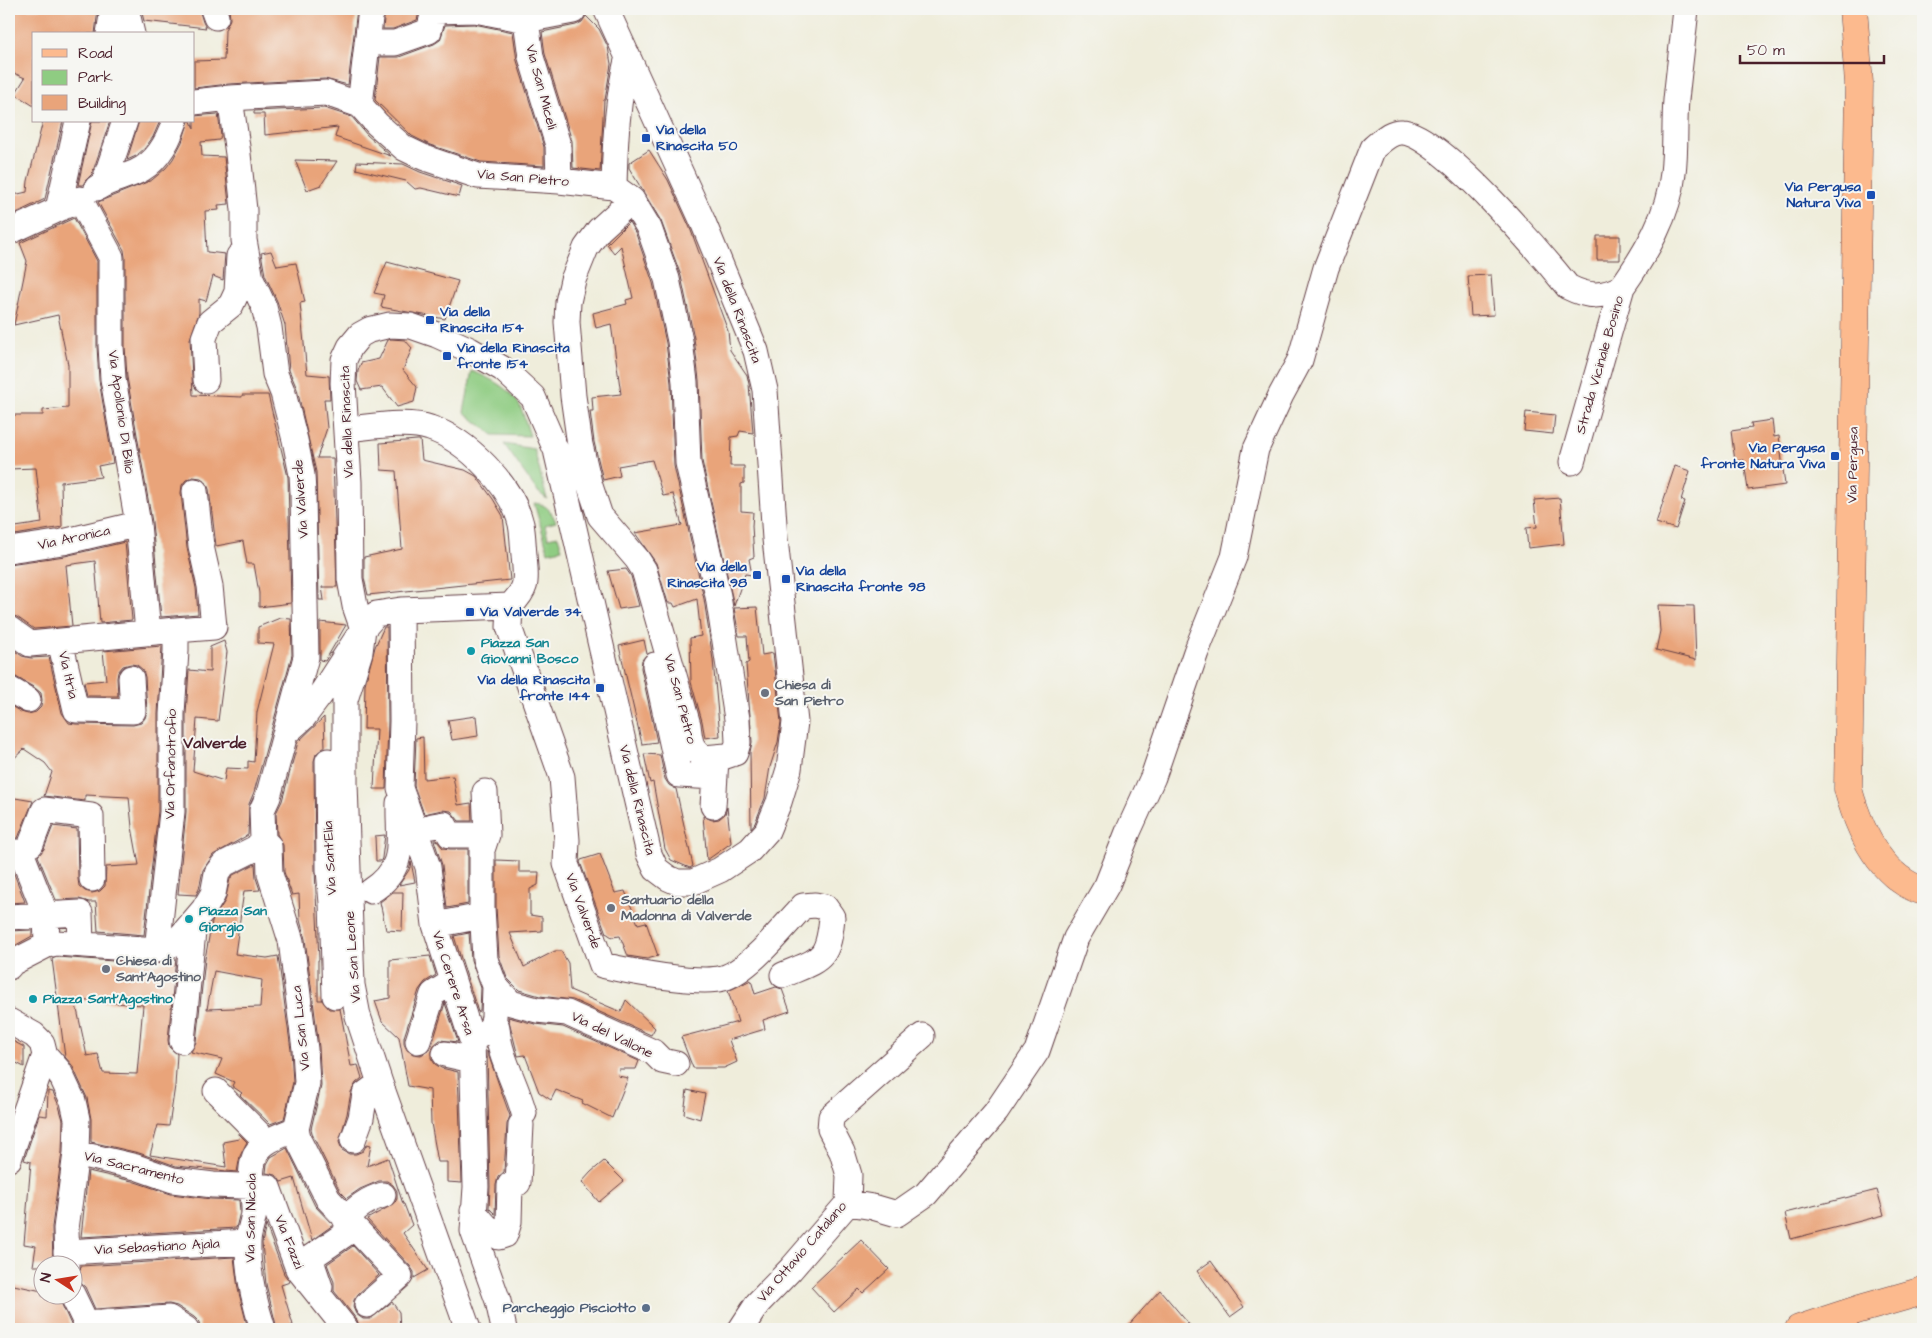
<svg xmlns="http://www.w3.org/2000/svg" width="1932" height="1338" font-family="'Architects Daughter',sans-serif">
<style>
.green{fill:#8fcc82;stroke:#6c7656}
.building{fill:#e9a47a;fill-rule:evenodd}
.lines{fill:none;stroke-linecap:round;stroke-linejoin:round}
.minor-casing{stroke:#633e45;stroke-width:27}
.major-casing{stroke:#633e45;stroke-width:29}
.minor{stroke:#fff;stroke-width:25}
.major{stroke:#fcba8e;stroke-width:28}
.transit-dot{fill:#1a4fb4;stroke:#f6f6f2;stroke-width:2}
.culture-dot{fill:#0f9aa8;stroke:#f6f6f2;stroke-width:2}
.worship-dot{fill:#6b7280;stroke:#f6f6f2;stroke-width:2}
.service-dot{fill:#5c6f8a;stroke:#f6f6f2;stroke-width:2}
.labels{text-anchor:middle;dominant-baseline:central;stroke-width:4;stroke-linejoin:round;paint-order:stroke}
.street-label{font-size:14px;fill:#4a1f2b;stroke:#f6f6f2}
.transit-label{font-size:14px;font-weight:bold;fill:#164399;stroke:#f6f6f2;text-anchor:start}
.culture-label{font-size:14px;font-weight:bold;fill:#0d838f;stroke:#f6f6f2;text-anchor:start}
.worship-label{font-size:14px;font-weight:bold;fill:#5b616d;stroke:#f6f6f2;text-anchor:start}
.service-label{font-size:14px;font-weight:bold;fill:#4e5e75;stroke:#f6f6f2;text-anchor:end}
.quarter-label{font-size:16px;font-weight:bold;fill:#4a1f2b;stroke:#f6f6f2}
</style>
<rect width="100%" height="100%" fill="#f6f6f2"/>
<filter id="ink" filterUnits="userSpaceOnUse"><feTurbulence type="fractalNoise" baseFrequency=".02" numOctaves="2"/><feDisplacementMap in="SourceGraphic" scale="10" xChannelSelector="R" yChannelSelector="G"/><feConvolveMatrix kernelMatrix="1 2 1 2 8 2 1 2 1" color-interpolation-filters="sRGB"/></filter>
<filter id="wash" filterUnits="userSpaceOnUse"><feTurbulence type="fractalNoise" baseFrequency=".0096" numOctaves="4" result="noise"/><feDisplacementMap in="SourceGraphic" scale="20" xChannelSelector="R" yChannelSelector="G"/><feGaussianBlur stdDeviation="1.12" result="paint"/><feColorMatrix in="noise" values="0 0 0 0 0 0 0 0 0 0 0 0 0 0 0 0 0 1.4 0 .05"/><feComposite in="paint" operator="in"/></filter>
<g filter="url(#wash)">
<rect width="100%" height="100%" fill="#efeddb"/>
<path class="green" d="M472,371C490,378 511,389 520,406C524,415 527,427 530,436L493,435L464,412Z
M504,444L534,449L547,499L537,491Z
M534,503C547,504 551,511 556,522L545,525L548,538L558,536L562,549L548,552Z"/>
<g id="blocks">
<path class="building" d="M9,9H98L95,34H34V106L15,94L25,78L9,71Z
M141,9H199L203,22L206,28L144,21Z
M229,9H357L348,85L325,79L229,84L194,88V61L224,60L225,30L230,19Z
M385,9H420L417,20L393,29H383Z
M586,16L599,29L608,47L611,64L605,100H604L600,171L573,168L572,141L545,54L542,32L576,25L582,22Z
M474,24L513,32L517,61L544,147V166L481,162L430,145L412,136L375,100L380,57H399L434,44L440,40L445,25Z
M324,108L352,117L367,135L391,156L335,137L338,127L265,135L264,114H254V111Z
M218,114L221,136L219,140L201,142L202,156L224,157L229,204L218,205L219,210L205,211L207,252L225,254L223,280L213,276L206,301L199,299V313L190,339L193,395L242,397V395H268L288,477L291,603L259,607V593L254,564H247L243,541L216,546L209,489L206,482L201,478L193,477L186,480L182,485L181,493L187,548L196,588L198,614L161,617L152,522L127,377L125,346V257L124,250L98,202L152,180L166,168L173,159L182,142L189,121H191L194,129V116Z
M43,121H63L45,199L10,216L9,196L27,192L28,181Z
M92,121H110L92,174L85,181L83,185H78Z
M139,121H160L153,137L145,148L136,156L127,160Z
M649,150L668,180L690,228L728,331L730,350L747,375L749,384L753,433L740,431L738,436L731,437L730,466H744V483L741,484V511L753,512L752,526L754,557L749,559L752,575L745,574L734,606L702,461L699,380L694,338L681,276L661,221L629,168V163Z
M295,160L337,161L321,185L307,190Z
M357,162L403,164L420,172L462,186L459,197L421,188L415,189L406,181L356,169Z
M74,218L97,261V346L99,380L113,463L98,466L101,477L61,482L62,527L9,536V528L42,523L36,468L9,469V415H43V410L68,408V365L58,315L14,325L27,261L20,243Z
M629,222L636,234L653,283L666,343L671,383L674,466L704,599L713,660L720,736L705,738L702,721L691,682L690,638L701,636L697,599L675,607L673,603H668L656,563L635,533L682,525L673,494L663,496L652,460L618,466L620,476L603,480L594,442L590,411H593L592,397L621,394L611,324L596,328L593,313L627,304L626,300L633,298L621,246L614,253L607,244Z
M1597,236H1620V260H1597Z
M271,251L277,266L296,263L305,302L300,303L307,374L329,376L330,399H324L327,428L317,458H333L337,587H322L324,600H319L316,472L297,389L289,370L285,325L277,301L265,275L261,253Z
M387,262L458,281L445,319L381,307L384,295L374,293Z
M1491,275L1494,315L1471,316L1468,276Z
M391,339L405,340L412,348L403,370L417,387L414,402L397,407L382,387L361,390L357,381L358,371L361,363L379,359L388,340Z
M1526,412L1555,415L1553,434L1524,431Z
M1772,420L1774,437L1779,436L1785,485L1748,490L1744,460L1735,461L1731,431L1752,428L1751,423Z
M417,440H420L422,460L465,470L476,476L493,499L503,516L510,580L368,595L364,578V557L402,549L396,471L381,470L380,443Z
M1675,466L1690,471L1681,500L1685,501L1676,529L1656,523Z
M1560,498L1564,544L1528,548L1526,528L1537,527L1534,500Z
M125,542L132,620L100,623L95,561L66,565L72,626L34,629L17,617L9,615V564L65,556Z
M626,569L631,576L639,606L619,609L608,571Z
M1658,605L1694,606L1696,660L1656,650L1660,631Z
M757,607L762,655L773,653L781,722L778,742L770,767L765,798L755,823L751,828L750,752L752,742L746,664L749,662L747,636H739L734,608Z
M280,618L291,619L292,655L254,792L249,804L248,835L213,855L203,870L199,889L196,895L178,894L186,812V714L189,670L210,672V647L224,641L227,652L218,721L197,719L193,771L224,781L226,768L248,769V761L254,762L257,712L274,644L258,643V627Z
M320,622L346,625L325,661L320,660Z
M384,627H387L388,721L386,789H374L377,729H364L365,684L375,647Z
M644,640L647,654L642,660L641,668L657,742L642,744L619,646Z
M162,646L158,714V811L144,935L98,931L96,902H89L79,899L56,900L38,856L44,849L53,826L77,829L78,879L79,886L85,891L92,893L100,891L105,886L106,867L139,865L132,827L129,797L85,795V801L44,796L52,772L45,763L24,749L9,763V705L21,712L28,714L36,712L41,707L42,700L41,693L35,688L16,677L9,675V650L11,648L22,656L31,658L49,657L62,713L69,723L76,724L133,725L141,723L145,718L147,711L145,677L143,670L137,665L131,664L123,666L118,672L117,678L118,696H87L84,682L106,680L103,651Z
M476,716L478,736L452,740L448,720Z
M324,717L325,747L316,754L314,761L315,870L319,960H318V1000H322L329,1009H340L351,1066L358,1065L362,1078L356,1083L351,1092L347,1114L339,1142L342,1150L349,1154H356L363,1151L367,1144L371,1145L367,1166L388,1158L403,1204H404L412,1225L403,1233L428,1270L414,1278V1272L410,1266L367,1219L394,1204L397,1199V1191L393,1185L387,1181H379L360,1189L347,1198L340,1191L313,1136L311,1129L321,1086L319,1047L305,939L300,920L299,894L292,895L284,872L283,845L277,834L276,813L282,801L298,742Z
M423,737L424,779L453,776L458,805L471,803L472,821H459L451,811L442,810L424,814L414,786L416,738Z
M644,754L660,755L665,779L669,785L676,789L693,866L690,868L671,860L665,849L653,782L650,783Z
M9,797L33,801L18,838H9Z
M727,807L731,843L707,860L703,816L712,820L719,819L725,814Z
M385,835L382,858L381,861H376L375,836Z
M434,840H436L443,848L450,849H468V904L447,908L442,865Z
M600,854L615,893L625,891L638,924L646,922L658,956L647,959L628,956L620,936L612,937L606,933L580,862L581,860Z
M496,860L519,861V872H539L538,885L530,889V915L542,917V931L510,933L524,967L555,951H561L568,963L570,990L621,1012L626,1000L655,1028L651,1035L573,1000L540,996L519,990L507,978L499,956L496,907Z
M411,862L415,882L399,885L409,870Z
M255,864L256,878L260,890L244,891L235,954L267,958L278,956L291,1050L293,1082L284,1119L270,1124L240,1095L242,1093L232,1086L234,1082L216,1074L222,1059L191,1052L196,1042L205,959L212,921L225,901L230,879L233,875ZM214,971L262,980L260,1007L207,1009Z
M9,866H11L25,902L9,903Z
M393,892H403L402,931L386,930L380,902Z
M32,930V936L9,949V931Z
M469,933L471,960L481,988L480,1011L478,1012L454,936Z
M430,956L436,975L425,982L419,990L404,1037V1044L407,1050L413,1054L421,1055L428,1051L432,1045L445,1003L458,1042L440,1040L434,1045L431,1051V1058L435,1064L441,1068L458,1072L462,1183L447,1182V1162H438L431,1123L430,1090L408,1086L399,1037L382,1021L375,1001L390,998V960Z
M57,957L156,964L176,958L168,1040L169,1047L177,1054L175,1086L169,1126L158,1125L150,1155L226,1167L223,1142L239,1139L238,1133L247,1142L240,1156L237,1172L176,1166L139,1153L91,1142V1119L87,1098L72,1065L65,1057L52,959ZM75,1000L143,1005L137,1074L103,1073L98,1054L87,1056Z
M751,980L755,994L776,987L782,989L790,1011L763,1020L765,1029L729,1040L737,1062L724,1068H693L681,1037L738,1022L728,991Z
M508,1017L535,1024L563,1027L639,1061L636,1069H619L618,1076L628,1078L612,1118L582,1103L583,1101L556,1090L551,1100L539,1092L525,1055L518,1056Z
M9,1039L24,1047V1067L9,1059Z
M487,1051L510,1116L507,1124L504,1172L498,1177L496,1185L495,1214L489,1208L490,1187Z
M687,1090L705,1094L700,1119L684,1114Z
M48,1091L53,1092L59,1106L63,1120L62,1152L52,1227L53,1266H33L36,1246L24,1244L31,1162L24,1160L39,1115L47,1116Z
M287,1148L315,1206L333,1225L312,1240L294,1178L281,1182L276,1175L266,1173L267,1164L271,1157Z
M604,1161L624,1181L599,1202L582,1182L591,1172Z
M88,1171L132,1181L171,1194L211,1199L239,1200L240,1212L236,1228L81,1237Z
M1877,1190L1884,1215L1791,1239L1785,1213Z
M266,1225L284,1274L290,1282L281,1285L293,1325L286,1329H277L266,1284L262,1243Z
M861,1240L889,1269L863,1293L859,1289L834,1312L811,1287Z
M353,1246L379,1275L358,1294L354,1300L353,1307L356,1314L363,1319H370L392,1302L399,1312L400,1329H360L357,1320L334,1291V1282L327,1264Z
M234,1257L238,1289L248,1329H200L199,1322L194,1317L177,1306L169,1304L95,1309L85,1287L75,1278L79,1273L81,1266Z
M1211,1261L1244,1307L1230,1317L1197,1271Z
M9,1284L42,1291V1296H58L73,1329H9Z
M1160,1290L1193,1329H1125Z"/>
</g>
</g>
<g filter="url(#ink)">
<use href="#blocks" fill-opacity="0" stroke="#633e45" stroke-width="1"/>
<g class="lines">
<defs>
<path id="minor" d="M126,9L132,34
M213,9L216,17
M526,20L573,11
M109,34L113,9
M367,43H395L429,31L434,11L475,10L526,20L531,57L558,145L559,181
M194,102L230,98L326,93L360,105L377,124L404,148L425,158L478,176L559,181L614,187L632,200L649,228L667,279L680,341L685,382L688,463L718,596L737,719L738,743L735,753L726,756L704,758C690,748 690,742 688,725L644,570L637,559L600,516L589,483L580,445L573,396L567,322L568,302L573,280L586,248L599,230L632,200
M360,105L371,9
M104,183L125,121
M614,187C615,142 617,100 628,56
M97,188C109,180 123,178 136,172C157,163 168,142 175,121
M80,199L111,257V346L113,379L138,524L148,632
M58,209L78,121
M9,232L72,203
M206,380L204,338L210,322L231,305L237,292L239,256
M1572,462L1622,287C1646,253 1669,215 1673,173C1676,149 1674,124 1676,100C1679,70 1683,39 1686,9
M9,550L63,542L138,524
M510,606L509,627L562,777L567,840L566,864L602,965C627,971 700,985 723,978C749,971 784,926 803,906L815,905L825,907L832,917C828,961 821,959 783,975
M401,610L402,721L400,788L428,867L435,925L472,1040L476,1187L473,1231L498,1301L504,1329
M9,629L30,644L176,630V651L172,714V812L157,950
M176,630L214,627L210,586L201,546L195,491
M60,641L76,710L133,711L131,678
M655,665L679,775L715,777
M9,689L28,700
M286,733L303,718L321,694L363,629L376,614L401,610L510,606C529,587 526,581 524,555C523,545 523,534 521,524C512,486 467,440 430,428C408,420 370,427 347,429
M328,761L329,870L332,903L335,996
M713,806L716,760
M432,826L444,824L450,835H487
M263,840L269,846L270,874L291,941L305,1049L307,1083L296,1129L299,1141L328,1199L400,1276L367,1305
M31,844L44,810L91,816L92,879
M9,852H21L46,915L47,945
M371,891C408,868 398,841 399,803
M9,917L80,913L81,944
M435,925L482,916
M9,967L12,963L47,945L56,943L157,950L175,943L204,909L213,894L217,873L224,864L256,848L263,840L262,810L268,797L306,657L303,493L302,475L295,440L283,393L275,374L269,327L264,307L251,279L244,240V210L238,154L230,98
M495,986L511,1003L537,1010L567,1013L653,1052L662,1061L676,1064
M9,1021L34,1035L42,1043L45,1055L59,1071L73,1101L77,1119L76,1153L66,1229L67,1266
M492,1026L497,1027C499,1057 516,1083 524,1113
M472,1040L487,1031L492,1026L494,1017L495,986L485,959L482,907V850L487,835L485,792
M182,1041L194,922
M418,1041L433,994L452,982
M445,1054L472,1060
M216,1091L267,1142
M353,1140L361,1118L365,1094L380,1083
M76,1153L136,1167L173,1180L213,1185L268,1187L298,1269L346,1329
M9,1159L45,1055
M848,1203L873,1207L897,1214L926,1194L996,1112L1037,1051L1076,938L1107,885L1128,832L1153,777L1196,652L1234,557L1256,449L1281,395L1300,360L1326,268L1373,148C1382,141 1390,131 1402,132C1439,133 1543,256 1568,287C1588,297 1602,298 1622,287
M473,1211L485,1225L499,1237L505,1235L509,1222L510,1185L518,1183L521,1125
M345,1219C357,1208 367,1199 383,1195
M66,1252L247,1242
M320,1287L310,1258L354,1228
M72,1294L89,1329
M87,1324L169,1318L186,1329
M263,1329C254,1301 247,1272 248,1243C248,1233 253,1223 254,1213C255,1193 246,1171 257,1152C265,1139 283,1135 296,1129
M468,1329L380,1083L358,1016L352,985L345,783V700L360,652L363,629L355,606L350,579L349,482L343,383L344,360L350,347L360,335L369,330L390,325L411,326L437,335L470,350L503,369L533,397L556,450L649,854L656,869L668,878L677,882H693L720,870L750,850L767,831L779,802L789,769L795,722L775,539L765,390L756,351L703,222L606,9
M741,1329L758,1303L791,1269L848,1203L849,1175L842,1152L830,1129L831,1117L922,1036"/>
<path id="major" d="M1853,9L1859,83L1848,789C1859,829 1879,877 1923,891
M1799,1329L1860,1309L1923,1291"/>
</defs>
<use href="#minor" class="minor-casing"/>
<use href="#major" class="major-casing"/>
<use href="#minor" class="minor"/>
<use href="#major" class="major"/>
</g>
</g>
<g class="transit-dot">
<rect x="641" y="133" width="10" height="10" rx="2.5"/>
<rect x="1866" y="190" width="10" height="10" rx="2.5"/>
<rect x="425" y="315" width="10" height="10" rx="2.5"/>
<rect x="442" y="351" width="10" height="10" rx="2.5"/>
<rect x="1830" y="451" width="10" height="10" rx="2.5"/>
<rect x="752" y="570" width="10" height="10" rx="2.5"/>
<rect x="781" y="574" width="10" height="10" rx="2.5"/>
<rect x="465" y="607" width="10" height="10" rx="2.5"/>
<rect x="595" y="683" width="10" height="10" rx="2.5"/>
</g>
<g class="culture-dot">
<circle cx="471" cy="651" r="5"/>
<circle cx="189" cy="919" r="5"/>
<circle cx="33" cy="999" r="5"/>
</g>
<g class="worship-dot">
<circle cx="765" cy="693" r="5"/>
<circle cx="611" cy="908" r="5"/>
<circle cx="106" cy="969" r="5"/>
</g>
<circle class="service-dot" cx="646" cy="1308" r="5"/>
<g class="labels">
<g class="street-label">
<text transform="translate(541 87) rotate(75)">Via San Miceli</text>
<text transform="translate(523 178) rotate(5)">Via San Pietro</text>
<text transform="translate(737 310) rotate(69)">Via della Rinascita</text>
<text transform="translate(1600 365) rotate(-74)">Strada Vicinale Bosino</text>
<text transform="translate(121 412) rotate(82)">Via Apollonio Di Bilio</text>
<text transform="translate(347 422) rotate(-92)">Via della Rinascita</text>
<text transform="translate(1853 465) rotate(-89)">Via Pergusa</text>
<text transform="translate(301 499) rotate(-94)">Via Valverde</text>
<text transform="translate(74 538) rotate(-12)">Via Aronica</text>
<text transform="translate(68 675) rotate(77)">Via Itria</text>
<text transform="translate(680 699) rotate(75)">Via San Pietro</text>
<text transform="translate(171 764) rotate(-89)">Via Orfanotrofio</text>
<text transform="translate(637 800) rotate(76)">Via della Rinascita</text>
<text transform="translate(330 858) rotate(-93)">Via Sant'Elia</text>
<text transform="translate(583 911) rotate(70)">Via Valverde</text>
<text transform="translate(353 957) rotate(-94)">Via San Leone</text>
<text transform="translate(453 983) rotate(72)">Via Cerere Arsa</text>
<text transform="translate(301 1028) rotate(-96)">Via San Luca</text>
<text transform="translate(612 1035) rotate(26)">Via del Vallone</text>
<text transform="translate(134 1168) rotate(14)">Via Sacramento</text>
<text transform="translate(251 1218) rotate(-89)">Via San Nicola</text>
<text transform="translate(289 1242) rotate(68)">Via Fazzi</text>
<text transform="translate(157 1247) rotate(-3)">Via Sebastiano Ajala</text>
<text transform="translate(802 1252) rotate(-49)">Via Ottavio Catalano</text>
</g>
<g class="transit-label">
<text x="656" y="130">Via della<tspan x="656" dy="16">Rinascita 50</tspan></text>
<text x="1861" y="187" text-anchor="end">Via Pergusa<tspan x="1861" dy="16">Natura Viva</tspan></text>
<text x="440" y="312">Via della<tspan x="440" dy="16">Rinascita 154</tspan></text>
<text x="457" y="348">Via della Rinascita<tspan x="457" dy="16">fronte 154</tspan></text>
<text x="1825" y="448" text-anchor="end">Via Pergusa<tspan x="1825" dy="16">fronte Natura Viva</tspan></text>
<text x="747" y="567" text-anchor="end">Via della<tspan x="747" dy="16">Rinascita 98</tspan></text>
<text x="796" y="571">Via della<tspan x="796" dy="16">Rinascita fronte 98</tspan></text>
<text x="480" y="612">Via Valverde 34</text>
<text x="590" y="680" text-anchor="end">Via della Rinascita<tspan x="590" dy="16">fronte 144</tspan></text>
</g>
<g class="culture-label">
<text x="481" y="643">Piazza San<tspan x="481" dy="16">Giovanni Bosco</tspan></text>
<text x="199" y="911">Piazza San<tspan x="199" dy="16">Giorgio</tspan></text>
<text x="43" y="999">Piazza Sant'Agostino</text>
</g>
<g class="worship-label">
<text x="775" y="685">Chiesa di<tspan x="775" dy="16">San Pietro</tspan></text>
<text x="621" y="900">Santuario della<tspan x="621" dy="16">Madonna di Valverde</tspan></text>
<text x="116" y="961">Chiesa di<tspan x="116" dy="16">Sant'Agostino</tspan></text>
</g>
<g class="service-label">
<text x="636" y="1308">Parcheggio Pisciotto</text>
</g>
<g class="quarter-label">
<text x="215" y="743">Valverde</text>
</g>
</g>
<rect width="1932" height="1338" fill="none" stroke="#f6f6f2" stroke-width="30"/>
<rect x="32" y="32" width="162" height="90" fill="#f6f6f2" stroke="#b1a0a2"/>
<rect x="42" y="49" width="25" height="8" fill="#fcba8e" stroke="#b1a0a2"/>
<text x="78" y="58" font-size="15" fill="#4a1f2b">Road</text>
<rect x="42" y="70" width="25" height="15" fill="#8fcc82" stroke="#b1a0a2"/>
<text x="78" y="82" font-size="15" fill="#4a1f2b">Park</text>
<rect x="42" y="95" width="25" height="15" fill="#e9a47a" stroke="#b1a0a2"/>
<text x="78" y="108" font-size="15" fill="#4a1f2b">Building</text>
<g transform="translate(58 1280) rotate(282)"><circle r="24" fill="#f6f6f2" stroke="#b1a0a2"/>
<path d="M0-4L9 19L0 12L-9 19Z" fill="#c8321e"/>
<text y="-8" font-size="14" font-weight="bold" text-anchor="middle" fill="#4a1f2b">N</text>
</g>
<path d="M1740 55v8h144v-8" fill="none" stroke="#4a1f2b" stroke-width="2.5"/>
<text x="1747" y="55" font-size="15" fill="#4a1f2b" stroke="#f6f6f2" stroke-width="4" paint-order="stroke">50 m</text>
</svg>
